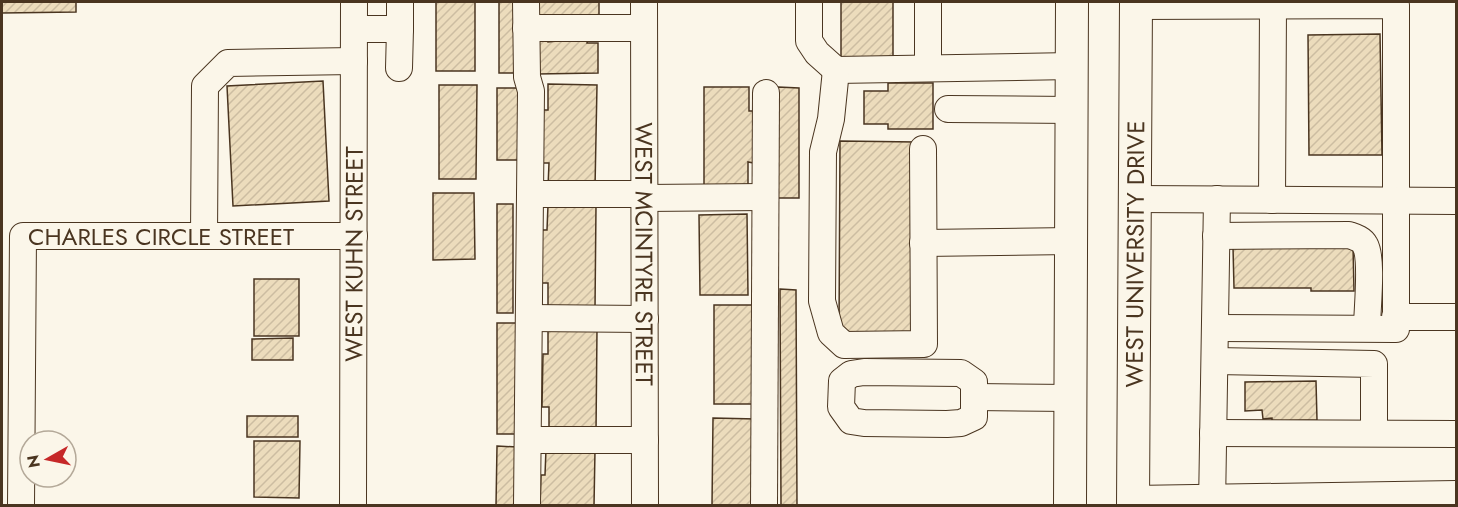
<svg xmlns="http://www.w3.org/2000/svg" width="1458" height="507" font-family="Jost,sans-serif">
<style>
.building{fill:url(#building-hatch);stroke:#4a3520;stroke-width:1.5}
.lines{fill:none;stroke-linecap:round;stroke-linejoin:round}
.minor-casing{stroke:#4a3520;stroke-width:28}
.major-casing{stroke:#4a3520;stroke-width:34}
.minor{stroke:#fbf6e9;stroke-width:26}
.major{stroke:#fbf6e9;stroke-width:32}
.labels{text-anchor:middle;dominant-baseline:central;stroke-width:4.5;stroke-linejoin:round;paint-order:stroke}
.street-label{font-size:24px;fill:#4a3520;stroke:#fbf6e9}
</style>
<defs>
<pattern id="building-hatch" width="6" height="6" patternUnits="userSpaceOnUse" patternTransform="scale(1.5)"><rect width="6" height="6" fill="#ecdcbc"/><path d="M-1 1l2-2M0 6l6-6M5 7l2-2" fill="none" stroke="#ccbda1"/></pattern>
</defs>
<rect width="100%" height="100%" fill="#fbf6e9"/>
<path class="building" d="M2,2H76V12L2,13Z
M436,2H475V71H436Z
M499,2H517V73H499Z
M537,2H599V22L537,18Z
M841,2H893V58H841Z
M1380,34L1382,155H1309L1308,35Z
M537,36H548V42L557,41V36L568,37V41H576V37H588L587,43H598V73L537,74Z
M323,81L329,201L233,206L227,86Z
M888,83H933V129H888V124H864V91H888Z
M548,84L597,85L595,188L548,187L549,163H542L543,110H548Z
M439,85H477L476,179H439Z
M704,87H749V111H753L754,163L748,162V185H704Z
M778,87L799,88V198H778Z
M497,88H518V160H497Z
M840,141L916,142L915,333L839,332Z
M433,193H474L475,259L433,260Z
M497,204H513V313H497Z
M548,205L596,206L595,309L548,308V283H541L542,230H547Z
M747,214L748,295H700L699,215Z
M1353,246L1354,291H1311V288H1234L1233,247Z
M254,279H299V336H254Z
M780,289L796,290L797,506H781Z
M714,305H756L755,404H714Z
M497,323H518V434H497Z
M548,328L597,329L596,432L549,431V407H542L543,354H548Z
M293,338V360H252V339Z
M1316,381L1317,420L1272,421V418L1263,419L1262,410L1245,411V382Z
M247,416H298V437H247Z
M713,418L756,419L755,506H712Z
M254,441H300L299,498L254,497Z
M497,446L517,447L516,506H496Z
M546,449L595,450L594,506H540L541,475H545Z"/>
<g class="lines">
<defs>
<g id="minor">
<path d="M526,2L527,77L531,91L527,506"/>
<path id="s1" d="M644,2L645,506"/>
<path d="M809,2V41L817,53L836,70L1072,66"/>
<path d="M1136,6L1396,5V329L1215,328"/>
<path d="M526,28H644"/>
<path d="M354,29H400V2"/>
<path d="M399,68L400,29"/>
<path d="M928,68V2"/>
<path d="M836,70L831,119L823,152L822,301L831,333L844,345L924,344L923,149"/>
<path d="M948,109L1072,110"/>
<path d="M530,194H644"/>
<path d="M644,198L765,197"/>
<path d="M1135,199L1456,201"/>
<path d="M1272,200L1273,6"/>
<path d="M204,236L205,86L228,63L354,61"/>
<path d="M1216,236L1349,235C1355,237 1362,239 1365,245C1373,259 1367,310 1367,328"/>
<path d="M923,243L1071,241"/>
<path d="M1395,317H1456"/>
<path d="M529,318L645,319"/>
<path d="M1215,361L1374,364V433"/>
<path d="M864,372L961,373L974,382V417L961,423L947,424L864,423L851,421L841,407L842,381L851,374Z"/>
<path d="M975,397L1071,398"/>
<path d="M1213,433L1456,434"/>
<path d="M528,440H645"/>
<path d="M1133,499L1456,494"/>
<path id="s2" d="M21,506L23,236H354"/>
<path id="s3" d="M353,506L354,2"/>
<path d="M764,506L766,93"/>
<path d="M1212,506L1217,199"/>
</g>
<g id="major">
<path d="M1070,506L1072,2"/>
<path id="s4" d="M1133,506L1136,2"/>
</g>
</defs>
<use href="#minor" class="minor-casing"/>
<use href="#major" class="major-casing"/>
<use href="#minor" class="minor"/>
<use href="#major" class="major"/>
</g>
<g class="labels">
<g class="street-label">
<text stroke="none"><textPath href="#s2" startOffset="408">CHARLES CIRCLE STREET</textPath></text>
<text stroke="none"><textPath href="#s3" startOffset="252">WEST KUHN STREET</textPath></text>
<text stroke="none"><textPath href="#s1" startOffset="252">WEST MCINTYRE STREET</textPath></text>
<text stroke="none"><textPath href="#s4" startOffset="252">WEST UNIVERSITY DRIVE</textPath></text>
</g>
</g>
<rect width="1458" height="507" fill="none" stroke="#4a3520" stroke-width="6"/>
<g transform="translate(48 459) rotate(261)"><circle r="28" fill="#fbf6e9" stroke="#b4a999" stroke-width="1.5"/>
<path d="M0-4.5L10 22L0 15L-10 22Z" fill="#c62828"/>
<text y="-9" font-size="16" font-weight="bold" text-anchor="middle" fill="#4a3520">N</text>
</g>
</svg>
